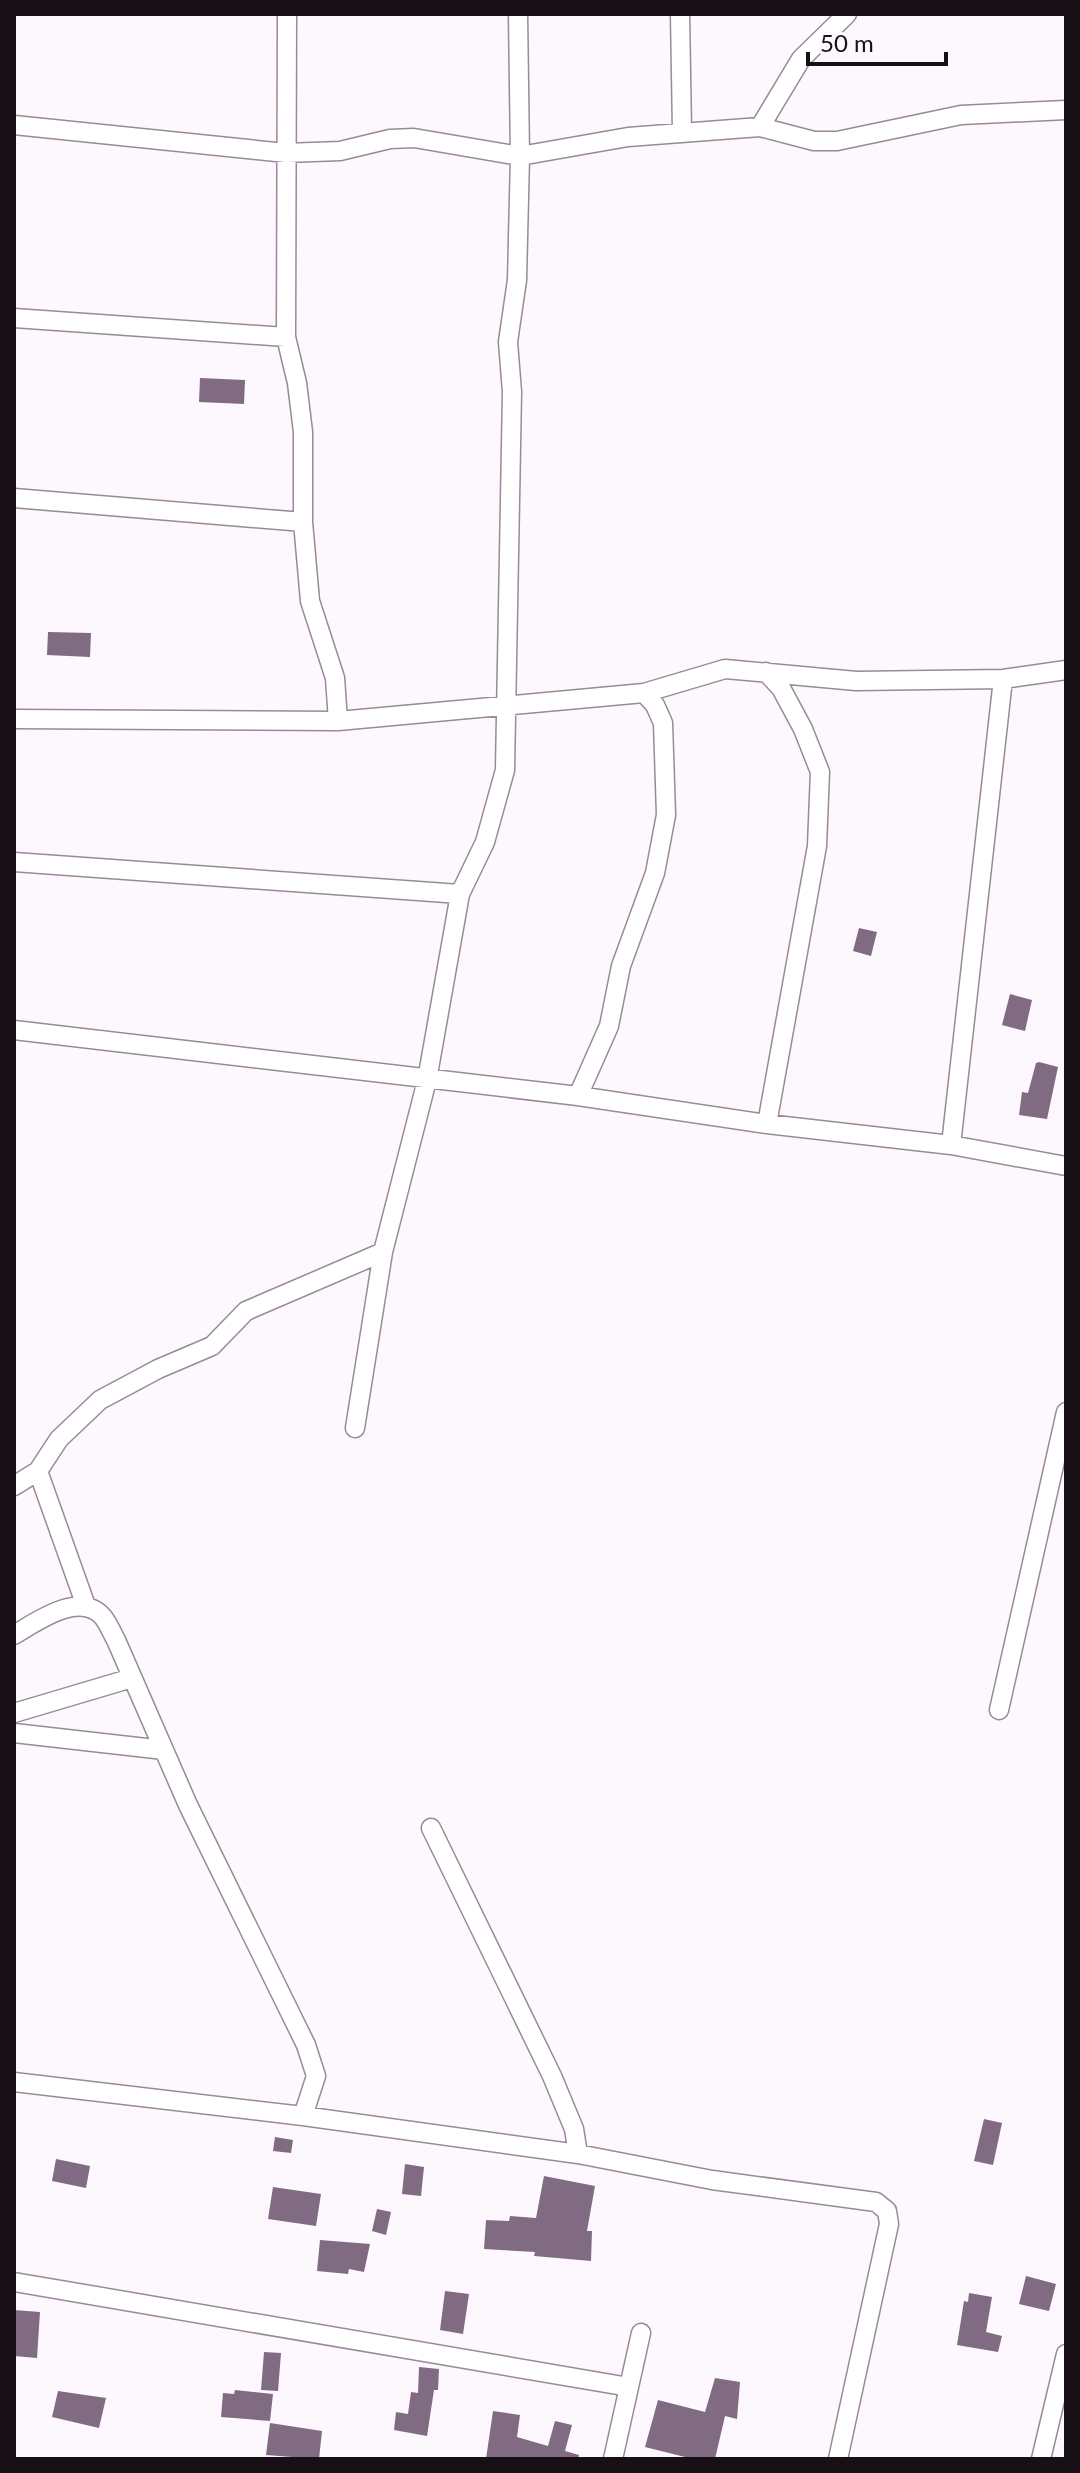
<svg xmlns="http://www.w3.org/2000/svg" width="1080" height="2473" font-family="Lato,sans-serif">
<style>
.building{fill:#816b82}
.lines{fill:none;stroke-linecap:round;stroke-linejoin:round}
.minor-casing{stroke:#988a99;stroke-width:21}
.minor{stroke:#fff;stroke-width:18}
</style>
<rect width="100%" height="100%" fill="#fdf7fe"/>
<path class="building" d="M200,378L245,380L244,404L199,402Z
M48,632L91,633L90,657L47,655Z
M859,928L877,932L871,956L853,951Z
M1010,994L1032,1000L1025,1031L1002,1025Z
M1039,1062L1058,1067L1047,1119L1019,1115L1022,1092L1028,1093L1036,1063Z
M984,2119L1002,2123L993,2165L974,2161Z
M275,2137L293,2140L291,2153L273,2151Z
M56,2159L90,2166L86,2188L52,2181Z
M405,2164L424,2167L421,2196L402,2194Z
M544,2176L595,2186L587,2231H592L591,2261L534,2256L535,2252L484,2249L486,2220L509,2221L510,2216L536,2218Z
M273,2187L321,2194L316,2226L268,2219Z
M377,2209L391,2212L386,2235L372,2231Z
M320,2240L370,2244L364,2272L349,2269L348,2274L317,2271Z
M1026,2276L1056,2284L1049,2311L1019,2304Z
M445,2291L469,2294L463,2334L440,2330Z
M969,2293L992,2297L986,2332L1002,2336L998,2352L957,2345L964,2301L968,2302Z
M14,2310L40,2312L37,2358L14,2356Z
M264,2352L281,2353L278,2391L261,2390Z
M419,2367L439,2369L438,2390H434L427,2436L394,2430L396,2412L408,2414L411,2392L418,2393Z
M715,2378L740,2382L737,2419L725,2416L715,2459H693L645,2447L658,2400L705,2412Z
M235,2390L273,2394L270,2421L221,2417L223,2393L234,2394Z
M58,2391L106,2398L99,2428L52,2417Z
M493,2411L520,2415L517,2437L548,2446L555,2421L572,2425L565,2451L579,2455L578,2459H486Z
M270,2423L322,2431L319,2459L266,2455Z"/>
<g class="lines">
<defs>
<path id="minor" d="M287,14L286,337L297,383L303,432V522L310,601L335,678L338,721
M680,14L682,132
M14,125L286,153L340,151L390,139L414,138L520,156L628,137L760,127L801,59L847,14
M760,127L814,141H837L961,115L1066,110
M14,318L286,337
M14,498L303,522
M766,672L781,688L803,729L820,772L817,846L767,1124
M14,719L338,721L644,693L725,669L856,681L1003,679L1066,670
M14,862L460,894
M14,1030L578,1096L767,1124L951,1145L1066,1166
M578,1096L609,1026L621,966L655,873L666,815L663,723L655,705L644,693
M951,1145L1003,679
M355,1428L383,1252L427,1080L460,894L485,842L505,770L512,392L508,342L517,280L520,156L518,14
M38,1471L86,1606
M14,1486L38,1471L59,1439L100,1400L158,1369L212,1346L246,1311L383,1252
M14,1635C36,1622 80,1590 103,1617C108,1623 112,1633 116,1640L188,1805L306,2045L316,2076L303,2116
M999,1710L1066,1412
M14,1713L132,1678
M14,1733L164,1750
M431,1828L552,2076L574,2129L578,2154
M14,2082L303,2116L578,2154L712,2180L876,2202L887,2211L889,2224L838,2459
M14,2282L629,2387
M613,2459L641,2333
M1041,2459L1066,2354"/>
</defs>
<use href="#minor" class="minor-casing"/>
<use href="#minor" class="minor"/>
</g>
<rect width="1080" height="2473" fill="none" stroke="#171117" stroke-width="32"/>
<path d="M808 52v12h138v-12" fill="none" stroke="#171117" stroke-width="4"/>
<text x="820" y="52" font-size="24" fill="#171117" stroke="#fdf7fe" stroke-width="6" paint-order="stroke">50 m</text>
</svg>
